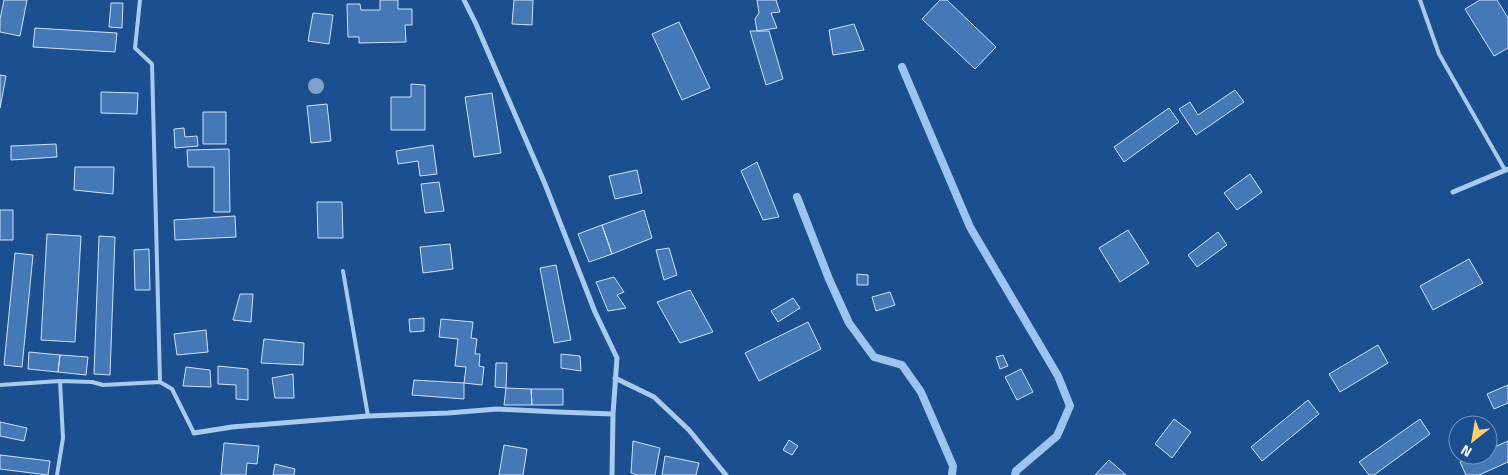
<svg xmlns="http://www.w3.org/2000/svg" width="1508" height="475" font-family="'Titillium Web',sans-serif">
<style>
.lines{fill:none;stroke-linecap:round;stroke-linejoin:round}
.stream{stroke:#9cc4f0;stroke-width:8}
.building{fill:#4478b7;stroke:#cfe3fa}
.service{stroke:#a9c9ee;stroke-width:4}
.minor{stroke:#a9c9ee;stroke-width:5}
.tree{fill:#7ea0ca}
</style>
<rect width="100%" height="100%" fill="#1b4f8f"/>
<g class="lines">
<path class="stream" d="M902,67L970,227L1058,376L1070,406L1057,436L1016,471L1015,475
M797,197L829,279L849,323L874,357L902,365L921,392L953,466L952,475"/>
</g>
<path class="building" d="M4,0H27L20,36L0,32V19Z
M380,0H398V9H412V25H405L406,42L359,43V37H348L347,4H360L361,10H380Z
M514,0H533L532,25L512,24Z
M757,0H776L780,12L771,13L777,28L757,31L755,19L759,13Z
M940,0H947L996,47L975,69L922,19Z
M1480,0H1497L1508,18V48L1494,56L1465,9Z
M111,3H123L122,28L109,27Z
M313,13L333,15L329,44L308,41Z
M679,22L710,88L682,100L652,34Z
M854,24L864,50L833,55L829,30Z
M35,28L117,33L115,52L33,47Z
M750,31H769L783,79L766,85Z
M0,75L6,76L0,108Z
M411,84L425,85V130H391V97H411Z
M1235,90L1244,102L1196,135L1179,109L1190,102L1198,115Z
M101,92L138,93L137,114L101,113Z
M492,93L501,153L474,157L465,97Z
M327,104L331,141L311,143L307,106Z
M1169,108L1179,122L1124,162L1114,147Z
M203,112H226V144H203Z
M184,128L185,137L197,136L198,146L175,148L174,129Z
M56,144L57,157L11,160V146Z
M433,145L437,174L420,176L418,161L398,164L396,151Z
M229,149L230,212H214V167H188L187,150Z
M757,162L779,217L763,220L741,171Z
M75,167H114L113,194L74,190Z
M637,170L642,193L615,199L609,176Z
M1250,174L1262,192L1237,210L1224,193Z
M439,182L444,211L425,213L421,184Z
M317,202H342L343,238H318Z
M0,210H13V240H0Z
M644,210L652,238L612,254L602,225Z
M235,216L236,237L175,240L174,220Z
M602,225L612,254L589,262L578,234Z
M1128,230L1149,263L1120,282L1099,248Z
M1218,232L1227,245L1197,267L1188,255Z
M47,234L81,236L75,342L41,340Z
M99,236L115,237L110,375L94,374Z
M450,244L453,269L423,273L420,247Z
M669,248L677,275L664,280L656,250Z
M149,249L150,290H135L134,250Z
M15,253L33,255L22,367L4,365Z
M1469,259L1483,283L1433,310L1420,286Z
M556,265L571,340L554,343L540,268Z
M857,274L868,275V285H857Z
M614,277L624,292L617,295L626,308L608,311L596,282Z
M690,290L713,332L680,343L657,302Z
M890,292L895,305L876,311L872,297Z
M240,294H253L251,322L233,320Z
M793,298L800,308L778,322L771,311Z
M424,318V331L410,332L409,319Z
M441,319L473,322L471,338L477,339L475,354H480L479,366L484,367L482,385L464,383L466,367L455,366L458,339L439,337Z
M808,322L821,349L759,381L745,353Z
M206,330L208,352L177,355L174,334Z
M264,339L304,343L303,365L261,363Z
M1378,345L1388,363L1340,392L1329,374Z
M29,352L60,355L58,372L28,369Z
M561,354L580,356L581,371L561,368Z
M60,355L88,357L86,375L58,372Z
M1003,355L1008,366L1000,369L996,357Z
M496,363H507L506,388L495,387Z
M218,366L248,369V400L236,399V385L218,384Z
M186,367L210,370L211,387L183,386Z
M1021,369L1033,392L1017,400L1005,377Z
M293,374L294,398H275L272,378Z
M414,380L464,383V399L412,395Z
M1508,385V403L1494,409L1487,394Z
M506,388L531,389L532,405H504Z
M531,389H563V405H532Z
M1308,400L1319,414L1262,461L1251,447Z
M1174,419L1191,432L1172,458L1155,444Z
M1420,419L1430,434L1374,475H1369L1359,462Z
M0,422L27,428L24,441L0,436Z
M789,440L798,446L792,455L783,450Z
M633,441L660,448L655,475H637L631,473Z
M1508,441V462L1479,475H1466L1460,462L1476,455H1488V450Z
M224,443L259,446L257,464L247,463L246,475H221Z
M504,445L527,449L523,475H499Z
M0,455L50,461L48,475L0,469Z
M665,456L699,463L696,475H662Z
M1109,460L1126,475H1095Z
M275,464L295,469L294,475H273Z"/>
<g class="lines">
<path class="service" d="M140,0L135,48L152,64L160,382L172,389L194,433
M1420,0L1439,54L1505,170
M343,271L368,416
M0,385L60,381L92,382L103,385L160,382
M57,475L63,438L60,381"/>
<path class="minor" d="M464,0L476,24L545,184L595,312L617,358L613,414L612,475
M1453,192L1508,169
M615,378L654,397L689,430L726,475
M194,433L232,427L368,416L448,413L497,409L558,412L613,414"/>
</g>
<circle class="tree" cx="316" cy="86" r="8"/>
<g transform="translate(1473 440) rotate(211)"><circle r="24" fill="#1b4f8f" stroke="#7695bc"/>
<path d="M0-4L9 19L0 12L-9 19Z" fill="#ffd166"/>
<text y="-8" font-size="14" font-weight="bold" text-anchor="middle" fill="#ffffff">N</text>
</g>
</svg>
